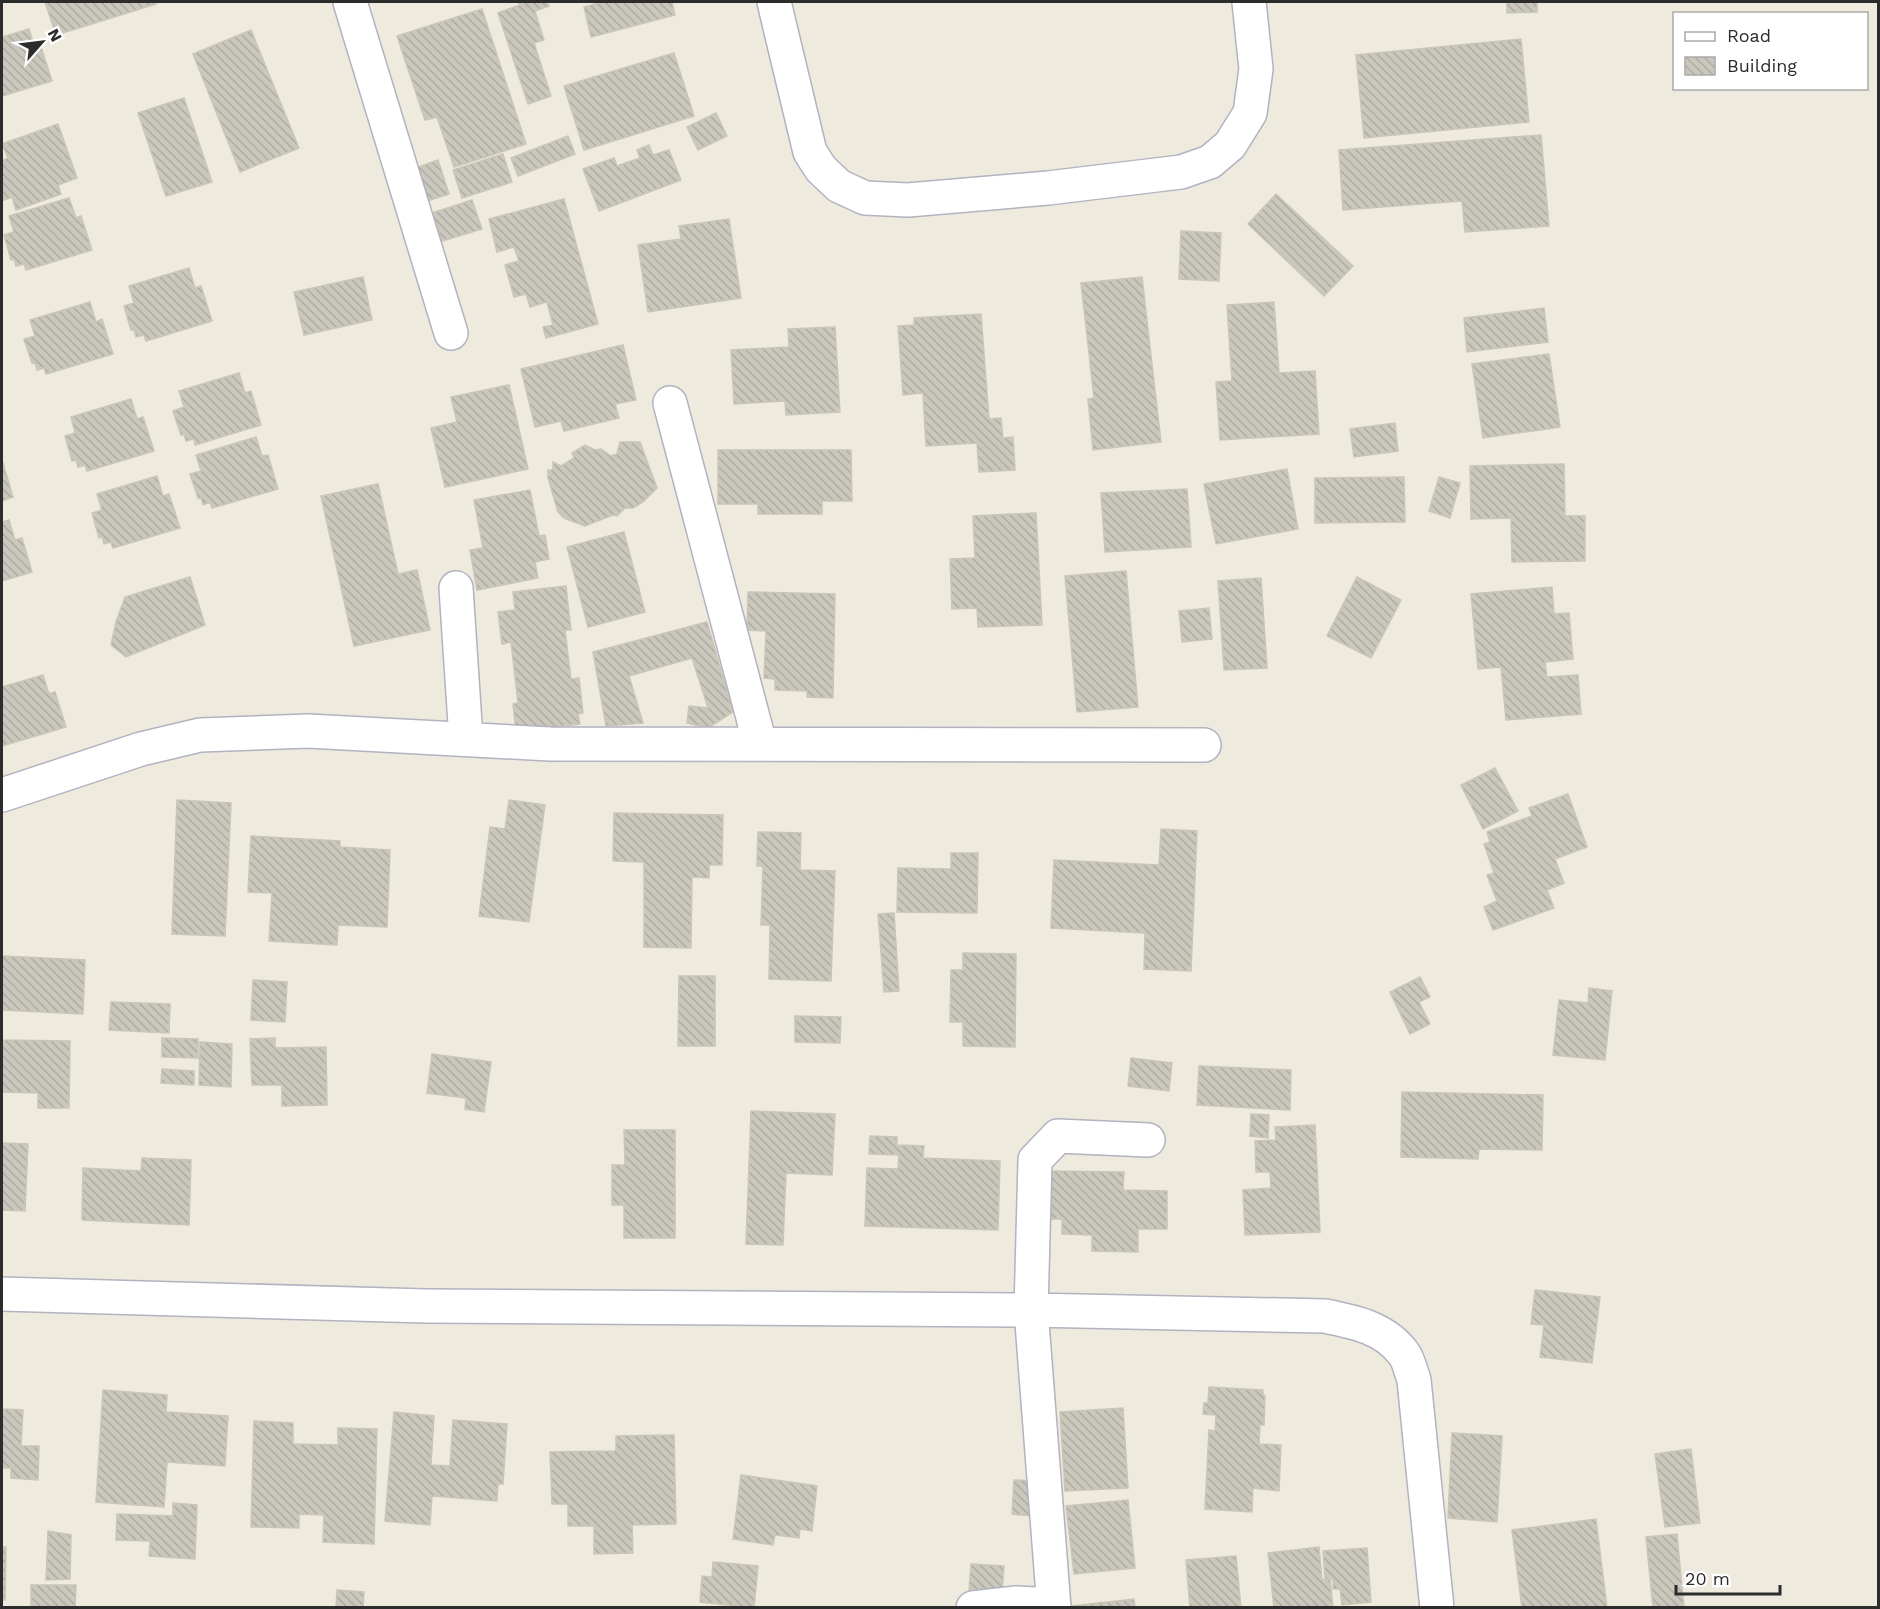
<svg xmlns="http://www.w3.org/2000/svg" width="1880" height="1609" font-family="'Work Sans',sans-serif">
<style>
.building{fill:url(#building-back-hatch);stroke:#cac6b7;stroke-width:1.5}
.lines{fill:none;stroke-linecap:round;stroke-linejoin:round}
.street-casing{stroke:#b2b2c1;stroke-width:36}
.street{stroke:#fff;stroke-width:33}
</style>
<defs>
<pattern id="building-back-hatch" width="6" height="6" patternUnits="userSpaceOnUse" patternTransform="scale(1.5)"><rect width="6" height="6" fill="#cac7bd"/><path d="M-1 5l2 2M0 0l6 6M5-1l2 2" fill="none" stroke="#aeaba3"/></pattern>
</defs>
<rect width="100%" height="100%" fill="#efeade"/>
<path class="building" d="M45,2H155L156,4L56,35Z
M518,2H547L549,6L535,11L544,40L534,43L551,96L528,104L498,13L520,5Z
M603,2H672L675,15L591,37L584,7Z
M1507,2H1537V12L1507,13Z
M482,9L526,144L454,167L437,117L425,120L397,36Z
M29,29L35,49L41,47L52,81L2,96V37Z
M251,30L299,148L240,172L193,54Z
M1521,39L1529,122L1364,138L1356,55Z
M674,53L694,116L584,150L564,86Z
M184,98L212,182L166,196L138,113Z
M716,113L727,136L698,150L687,127Z
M58,124L77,178L58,185L61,194L16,210L12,197L2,201V161L8,158L2,144Z
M1541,135L1549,226L1465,232L1462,201L1343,210L1339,150Z
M568,136L575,154L518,176L511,158Z
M649,145L653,155L669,150L681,180L599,211L583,169L614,158L617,166L640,158L637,150Z
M503,154L512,182L462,198L453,170Z
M438,160L449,194L427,201L416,168Z
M1276,194L1353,266L1324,296L1248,224Z
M69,198L76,218L81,216L92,250L26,270L24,264L16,266L14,259L11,260L4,235L14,232L9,216Z
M564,199L598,324L546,338L543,327L553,325L547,302L530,307L526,294L514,297L505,265L519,261L514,247L497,252L489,219Z
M472,200L482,229L442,241L432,213Z
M729,219L741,298L648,312L638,245L681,239L679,226Z
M1181,231L1221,233L1219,281L1179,279Z
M189,268L195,288L201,286L212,321L146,341L144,335L136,337L134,329L131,330L124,306L134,303L129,286Z
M363,277L372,320L304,335L294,292Z
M1142,277L1161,442L1093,450L1088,399L1094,398L1081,283Z
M90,302L96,322L102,319L113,354L46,374L44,368L37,370L35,362L32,363L24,339L35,336L30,320Z
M1274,302L1279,373L1315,371L1319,434L1220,440L1216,382L1232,381L1227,305Z
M1544,308L1548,342L1467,352L1464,318Z
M981,314L989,419L1001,418L1003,438L1013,437L1015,470L979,472L977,443L926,446L923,393L903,395L898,326L914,325V318Z
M835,327L840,412L786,415L785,401L734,404L731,350L789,347L788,329Z
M623,345L636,400L615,404L619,418L564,431L561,421L535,427L521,369Z
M1549,354L1560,427L1483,438L1472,364Z
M239,373L245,393L251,391L261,425L195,445L194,439L186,441L184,434L181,435L173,411L184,407L179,391Z
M509,385L528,469L445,487L431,428L457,422L451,397Z
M131,399L137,419L143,417L154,451L87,471L85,465L78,467L76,460L72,461L65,436L75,433L71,417Z
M1395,423L1398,451L1354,457L1350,429Z
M256,437L262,456L268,455L278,489L212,508L210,502L203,505L201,497L198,498L190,474L201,471L196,455Z
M620,442H640L657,488L643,502L633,508H625L617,516L613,515L585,526L564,518L558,512L548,478V470H553V462L561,466L574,458L572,453L585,445L595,450L601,449L611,456L617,454Z
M718,450H851L852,501H822V514H758V504H718Z
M3,463L13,497L2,501V464Z
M1564,464L1565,516H1585V561L1512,562L1511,518L1471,519L1470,466Z
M1287,469L1298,529L1216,544L1204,484Z
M157,476L163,496L169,494L180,528L113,548L111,542L104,544L102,536L99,538L92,513L102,510L97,494Z
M1404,477L1405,522L1315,523V478Z
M1439,477L1460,483L1450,518L1429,511Z
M378,484L398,574L417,570L430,630L354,646L321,496Z
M1187,489L1191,547L1105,552L1101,493Z
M530,490L539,536L545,535L549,559L535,562L538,578L477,590L470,550L483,548L474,500Z
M1036,513L1042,625L978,627L977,608L952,609L950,559L975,558L973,516Z
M9,520L15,540L22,538L32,572L2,581V522Z
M624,532L645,612L588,627L567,547Z
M1126,571L1138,707L1077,712L1065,576Z
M190,577L205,625L126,657L111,645L116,622L125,597Z
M1357,577L1401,600L1371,658L1327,636Z
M1261,578L1267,668L1224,670L1218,581Z
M566,586L571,630H565L571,679L579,678L583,713L578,714L580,724L516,731L513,704L518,703L511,642L502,644L498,612L515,610L513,592Z
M1552,587L1554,614L1569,613L1573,659L1545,662L1547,677L1578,675L1581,714L1506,720L1501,667L1478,669L1471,594Z
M748,592L835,594L833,698L807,697V691L775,690V679L764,678L766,631L747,630Z
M1209,608L1212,639L1182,642L1179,611Z
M707,622L733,712L708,728L687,723L689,706L708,708L692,658L629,676L643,723L606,726L593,652Z
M43,675L49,694L55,692L66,727L2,746V687Z
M1495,768L1518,811L1483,829L1461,785Z
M1568,794L1587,847L1555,859L1564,883L1547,890L1554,908L1493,930L1484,907L1497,901L1487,875L1494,873L1484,844L1490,842L1487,832L1532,816L1529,808Z
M177,800L231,803L225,936L172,934Z
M509,800L545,805L529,922L479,916L490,827L505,829Z
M614,813L723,815L722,865H709V878L692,877L691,948L644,947V862L613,861Z
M1161,829L1197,831L1191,971L1144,969L1145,933L1051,928L1054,860L1159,865Z
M758,832L801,833L800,870L835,871L831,981L769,979L770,925H761L763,866H757Z
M251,836L340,841V847L390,850L387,927L338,925L337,945L269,941L272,893L248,892Z
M951,853H978L977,913L897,912L898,868L951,869Z
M894,913L899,991L884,992L878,914Z
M963,953L1016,954L1015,1047L963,1046V1022H950L951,970H963Z
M2,956L85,960L83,1014L2,1010Z
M679,976H715V1046H678Z
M1420,977L1430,997L1419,1002L1430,1024L1410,1034L1390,992Z
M253,980L287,982L285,1022L251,1020Z
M1589,988L1612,991L1605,1060L1553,1055L1559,1000L1588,1003Z
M111,1002L170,1004L169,1033L109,1030Z
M795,1016L841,1017L840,1043L795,1042Z
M2,1037V1040L70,1041L69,1108H38V1093L2,1092Z
M162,1038L198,1039V1058L162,1057Z
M275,1038V1048L326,1047L327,1105L282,1106V1085H252L250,1039Z
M200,1042L232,1044L231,1087L199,1085Z
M432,1054L491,1062L484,1112L465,1109L466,1098L427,1093Z
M1131,1058L1172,1063L1169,1091L1128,1086Z
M1199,1066L1291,1070L1290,1110L1197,1105Z
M162,1069L194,1071V1085L161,1083Z
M1402,1092L1543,1095L1542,1150L1479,1149L1478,1159L1401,1157Z
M751,1111L835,1114L832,1175L786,1173L783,1245L746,1244Z
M1251,1114L1269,1115L1268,1138L1250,1136Z
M1315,1125L1320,1232L1245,1235L1243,1190L1271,1188L1270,1172H1256L1255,1141L1276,1140L1275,1127Z
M624,1130H675V1238H624V1205H612V1165H625Z
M870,1136L897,1137V1145L924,1146L923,1158L1000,1161L998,1230L865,1226L867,1168L898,1169L899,1155L869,1154Z
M2,1143L28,1144L25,1211L2,1210Z
M142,1158L191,1160L189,1225L82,1220L83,1168L141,1171Z
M1048,1171L1124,1172L1123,1190L1167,1191V1229H1138V1252L1092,1251V1235L1062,1234V1219H1047Z
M1535,1290L1600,1297L1592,1363L1540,1357L1544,1325L1531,1324Z
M1209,1387L1263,1390V1395L1265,1396L1264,1425H1260L1259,1444L1281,1445L1279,1491L1253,1488L1252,1512L1205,1509L1209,1430L1215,1431L1216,1415L1203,1414L1204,1403H1208Z
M103,1390L167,1395L166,1412L228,1416L225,1466L167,1462L164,1507L96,1502Z
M1123,1408L1128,1488L1065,1491L1060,1412Z
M2,1409L23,1410L21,1446H39L38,1480L11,1478V1468H2Z
M394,1412L434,1416L431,1465L450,1466L453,1420L507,1424L503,1484H498L497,1501L432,1496L430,1525L385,1521Z
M254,1421L293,1423V1444L338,1445V1428L377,1429L374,1544L323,1542L324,1515L299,1514V1528L251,1527Z
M1452,1433L1502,1436L1497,1522L1448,1518Z
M674,1435L676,1524L632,1525L633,1553L594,1554V1526H568V1504H552L550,1452L616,1451V1436Z
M1691,1449L1700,1523L1665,1527L1655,1454Z
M741,1475L817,1486L812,1531L800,1529L799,1538L775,1535L773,1545L733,1539Z
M1014,1480L1034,1481L1032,1516L1012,1514Z
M1128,1500L1135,1568L1074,1574L1066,1506Z
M173,1503L197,1505L195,1559L149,1556L150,1541L116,1540L117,1514L173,1516Z
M1596,1519L1607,1608H1522L1512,1530Z
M48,1531L71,1535L70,1579L46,1580Z
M1677,1534L1684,1608H1653L1646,1537Z
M2,1547H6L5,1600H2Z
M1319,1547L1322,1580L1330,1579L1333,1608H1274L1268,1553Z
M1367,1548L1371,1602L1342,1605L1340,1589H1333V1579H1325L1323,1551Z
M1236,1556L1241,1608H1190L1186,1560Z
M713,1562L758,1566L754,1608L700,1602L702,1576L712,1577Z
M971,1564L1004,1566L1002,1593L969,1591Z
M31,1585H76L75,1608H31Z
M337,1590L364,1592L363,1608H336Z
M1134,1599L1135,1608H1072V1606Z"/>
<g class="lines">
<defs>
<path id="street" d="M350,2L451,333
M774,2L810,152L821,169L839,186L865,198L908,200L1048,188L1181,172L1210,162L1230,145L1250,113L1256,69L1249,2
M670,403L760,744
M456,588L466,739
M2,795L141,749L200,735L308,731L550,744L1204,745
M2,1294L426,1306L1031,1310L1325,1316C1355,1322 1385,1328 1404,1354C1409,1361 1411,1372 1414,1380L1437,1608
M973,1608L1016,1603L1054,1605
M1054,1608L1031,1310L1035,1160L1058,1136L1148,1140"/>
</defs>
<use href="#street" class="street-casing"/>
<use href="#street" class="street"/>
</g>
<rect width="1880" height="1609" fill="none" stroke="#2c2c2c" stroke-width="6"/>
<rect x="1673" y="12" width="195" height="78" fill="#ffffff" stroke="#ababab" stroke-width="1.5"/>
<rect x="1685" y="32" width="30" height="9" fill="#ffffff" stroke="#ababab" stroke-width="1.5"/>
<text x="1727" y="42" font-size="18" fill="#2c2c2c">Road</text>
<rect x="1685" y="57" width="30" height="18" fill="url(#building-back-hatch)" stroke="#ababab" stroke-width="1.5"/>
<text x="1727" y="72" font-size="18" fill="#2c2c2c">Building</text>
<g transform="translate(42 42) rotate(62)" stroke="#ffffff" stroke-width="4.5" paint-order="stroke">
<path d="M0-4.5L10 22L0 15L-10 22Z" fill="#2c2c2c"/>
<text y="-9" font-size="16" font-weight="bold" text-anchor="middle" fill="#2c2c2c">N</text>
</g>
<path d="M1676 1585v9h104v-9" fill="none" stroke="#2c2c2c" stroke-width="3"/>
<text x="1685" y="1585" font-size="18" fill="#2c2c2c" stroke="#ffffff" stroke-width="4.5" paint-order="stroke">20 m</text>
</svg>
